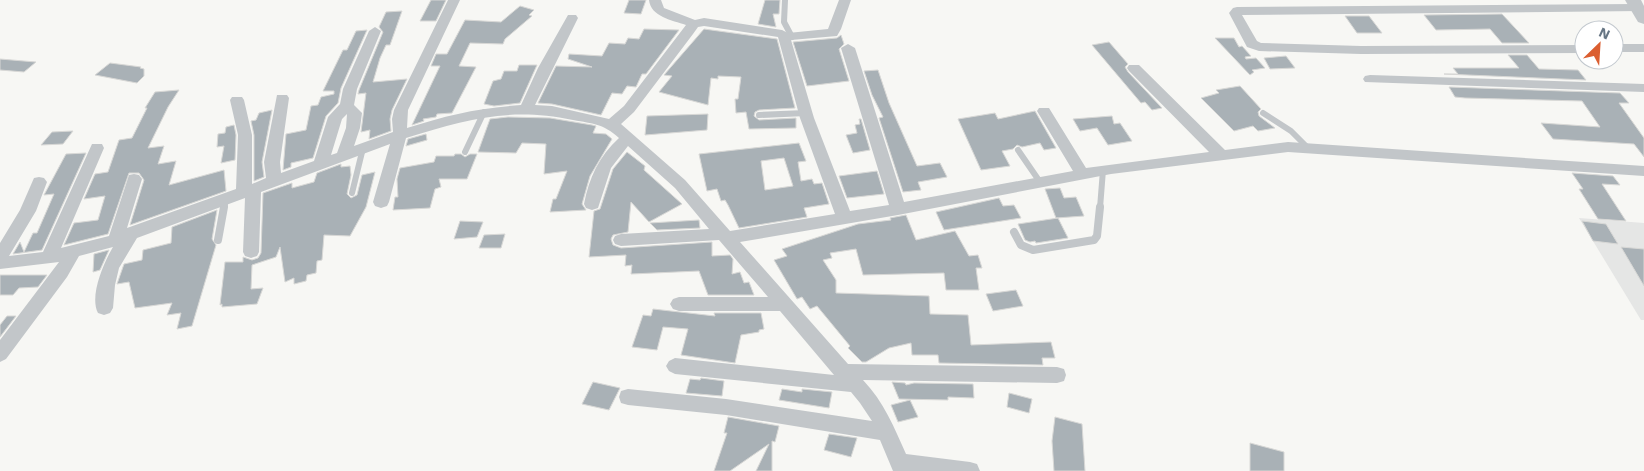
<svg xmlns="http://www.w3.org/2000/svg" width="1644" height="471" font-family="'Work Sans',sans-serif">
<style>
.built{fill:#e5e6e5}
.building{fill:#a9b1b6;stroke:#d8d8d6;fill-rule:evenodd}
.lines{fill:none;stroke-linecap:round;stroke-linejoin:round}
.service-far1{stroke:#c2c6c9;stroke-width:6}
.service{stroke:#c2c6c9;stroke-width:8}
.minor{fill:#c2c6c9;fill-rule:evenodd}
.tertiary{fill:#c2c6c9;fill-rule:evenodd}
</style>
<rect width="100%" height="100%" fill="#f7f7f4"/>
<path class="built" d="M1579,218L1644,223V320H1641Z"/>
<path class="building" d="M431,0H446L436,21H420Z
M629,0H646L641,14L624,13Z
M765,0H780L779,14H773L776,27L758,24Z
M520,6L534,10L529,15L532,16L505,39L503,44L470,43L459,66L476,67L452,113L437,114L436,117L423,119L424,121L412,125L440,66H431L436,54H447L465,20L501,22Z
M402,11L390,45H386L380,58L373,82L407,79L392,110L390,119L391,131L369,139L370,130L361,132L366,93L358,94L359,90L383,32L379,27L386,12Z
M1502,14L1529,43H1502L1490,29L1436,30L1424,15Z
M1345,16H1369L1382,33H1357Z
M644,29L679,30L646,74H642L636,87L627,86L622,94L612,93L601,115L552,104L538,103L556,66L592,67L568,59L569,54L602,56L609,43L625,44L628,38L639,39Z
M704,29L777,39L795,108L759,110L755,112L754,116L759,120L796,118V128L749,129L746,112L736,113L735,99H738L741,77L718,76V79L711,78L708,105L659,92L672,76L664,75Z
M367,30L341,88L338,103L326,116L313,158L291,163V167L283,170L286,134L306,130L311,106L318,105L321,97L334,94V91H323L343,50H347L356,31Z
M841,35L844,44L839,49L849,81L807,86L793,42L837,38Z
M1215,38H1234L1239,47L1242,46L1251,56L1245,57L1246,59L1256,58L1265,68L1252,70L1254,72L1250,75Z
M1109,42L1128,64L1125,67L1128,72L1162,108L1152,110L1145,102L1141,103L1092,45Z
M1508,55H1527L1539,69L1578,70L1586,80L1444,74H1458L1453,68H1519Z
M1286,56L1295,68L1270,69L1264,58Z
M0,59L36,62L24,72L0,70Z
M110,63L141,67L140,68L144,69V76L137,83L95,75Z
M519,65H537L520,103L494,106L484,104L493,81L501,79L504,71H517Z
M878,70L889,103L917,166L940,163L947,177L918,182L921,190L903,192L879,118L883,117L872,95L864,71Z
M1240,86L1261,109L1258,112L1259,116L1275,128L1258,131L1253,126L1234,131L1201,98L1219,93L1216,90Z
M1449,87L1620,93L1629,103H1619L1644,138V157L1634,144L1553,139L1541,123L1600,127L1582,101L1465,98L1455,97Z
M179,90L168,107L148,148L164,146L158,164L176,161L169,185L224,170L226,191L130,225L144,180L139,173H129L108,234L64,245L74,223L98,220L105,196L84,199L95,174L108,172L119,140L132,138L147,108H145L155,92Z
M272,110L262,162L264,177L254,181V135L251,121L256,120L259,113Z
M1035,111L1056,148L1044,150L1040,143L1022,147L1017,145L1013,149L1002,151L1010,166L981,170L958,119L995,113L998,119Z
M708,114L707,130L645,135L647,116Z
M1112,116L1114,124L1120,123L1132,141L1108,145L1097,128L1080,131L1073,119Z
M508,117L550,118L592,125L596,126L593,133L606,134L612,139L590,176L582,204L586,210L550,212L553,199H556L567,171L544,174L546,144L522,143L516,153L478,152L490,119Z
M859,119H861L870,150L853,153L846,135L857,133L855,125L860,124Z
M234,125L236,135L235,160L221,163L224,146L217,147L218,134L225,133L226,127Z
M73,131L63,144L41,145L52,132Z
M426,134L427,140L406,146L408,139Z
M799,143L806,161L798,162L801,181L812,179L814,184L822,183L829,204L804,208L807,217L739,228L728,205L725,200L721,201L717,189L707,191L699,154ZM784,158L793,186L765,190L761,161Z
M627,152L645,166L644,170L682,204L649,222L631,202L628,232L613,235L611,239L613,245L621,248L712,242V256L730,255L733,259L732,274L740,272L744,283L749,282L754,295H708L699,271L631,274L632,265L625,266L626,255L589,257L594,211L600,209L613,169Z
M86,153L42,250L13,254L20,242L24,252L33,233H37L54,194L44,195L66,154Z
M455,154H461L465,157L470,154H477L467,179H439L441,187L435,189L430,208L393,210L395,197H398L397,179L400,168L434,162L436,156H454Z
M341,164V167L350,166L351,175L347,194L351,198L357,195L362,175L375,172L366,207L350,236L324,235L322,260L317,261L316,273L307,275L306,281L294,284V278L285,282L280,247L276,257L252,265L251,289L263,288L257,304L222,307V304L220,305L225,262H243V257L252,260L258,258L261,253L263,193L292,183V188L314,182L317,173Z
M877,171L884,194L847,198L839,176Z
M1572,173L1613,176L1620,185L1602,184L1626,221L1598,219L1579,189H1583Z
M1060,188L1064,198L1076,197L1084,216L1056,218L1045,189Z
M999,198L1003,206L1014,205L1021,218L944,230L936,212Z
M217,210L212,239L216,245L192,326L177,329L181,313L167,315L172,303L135,308L129,282L117,284L124,264L142,260L143,250L171,243L172,227Z
M906,215L916,240L955,231L969,256L978,255L982,268H976L979,290H946L944,273L863,275L856,249L830,253L832,258L823,260L836,280V293L929,296L930,314L968,315L971,345L1051,342L1055,358H1042L1043,365L939,363L938,355H912L911,343L889,348L866,362H862L848,348L850,346L817,306L810,309L802,297L797,299L774,260L787,256L782,249L858,224L891,220L890,218Z
M1058,218L1068,238L1036,243L1035,241L1030,242L1025,240L1018,224Z
M699,220L700,228L657,230L650,223Z
M460,221L483,222L477,237L454,239Z
M1582,221L1606,224L1618,244L1593,241Z
M505,234L501,248H479L484,235Z
M1621,247L1644,249V286Z
M109,250L100,270L93,272L94,254Z
M0,275H47L38,287L19,288L13,295H0Z
M1016,290L1023,306L993,311L986,294Z
M653,309L715,316L714,313H761L764,329L759,330V332L741,335L735,363L681,355L688,329L663,327L657,350L632,347L643,315L651,316Z
M7,316H16L0,337V325Z
M701,378L724,381L722,396L686,393L690,379L700,380Z
M593,382L620,388L609,410L582,404Z
M892,382L905,383L906,385L914,383L971,384H973L974,398L948,397V400L899,399Z
M782,389L802,392V389L832,392L829,408L779,400Z
M1009,393L1032,399L1029,413L1007,407Z
M910,400L918,417L898,422L891,405Z
M728,417L779,426L775,442L772,441V471H756L769,444L730,471H714L727,433H724Z
M1055,417L1082,424L1085,471H1054L1052,441Z
M829,434L857,438L851,457L824,450Z
M1250,443L1284,452V471H1250Z"/>
<g class="lines">
<path class="service-far1" d="M785,0L784,22L792,37
M1263,113L1291,131L1307,147
M759,115L806,113
M1018,150L1040,182
M465,152L484,112
M352,193L363,148
M224,208L226,199
M1100,208L1103,170"/>
<path class="service" d="M1014,232L1021,245L1033,250L1094,240L1097,236L1100,207
M218,240L224,207"/>
<path class="minor" d="M448,0H460L408,110L407,128C447,115 478,108 521,105L538,68L568,15H576L578,18L535,105L552,106L609,119L624,106L686,25C672,20 651,17 649,0H661L664,8L695,20L704,18L782,30L788,33L828,29L839,0H851L841,29L837,36L791,40L814,118L850,211L889,205L841,48L848,44L855,48L904,202L1073,171L1037,111L1039,108H1049L1086,168L1209,152L1129,71L1127,68L1129,65H1139L1225,150L1288,142L1644,166V176L1288,152L1111,174L898,215L740,242L848,364L1057,367L1064,369L1066,375L1064,381L1057,383L863,380C884,402 894,427 906,454L970,462L977,464L980,471H893L880,440L726,415L628,405L621,403L619,397L621,391L628,389L726,399L872,421L860,403L851,392L675,374L669,371L666,366L669,361L675,358L834,375L780,311H679L673,309L670,304L673,299L679,297H768L719,240L621,246L615,244L613,240L615,236L621,234L709,229L675,188L628,146L611,168L598,208L592,210L586,208L584,204C589,178 599,156 619,138C602,123 594,124 573,120C510,107 466,119 406,138L389,202L387,206L381,208L375,206L373,202L390,144L261,192L259,252L257,256L251,258L245,256L243,252L245,198L137,238L119,268L115,285L113,308L110,313L104,315L98,313C89,296 104,262 113,247L79,256L67,277L6,359L0,362V340L59,262L0,269V243L20,210L34,178L39,177L44,178L47,182L36,211L9,256L43,252L92,144H102L104,148L61,248L109,236L129,175L134,174L139,175L142,179L127,228L236,189L238,135L230,100L232,97H242L244,100L252,135V184L266,178L264,162L277,95H287L289,98L280,162L281,173L314,161L328,117L340,104L343,89L369,31L375,27L381,31L357,89L354,105L362,113L360,128L354,146L393,132L392,119L394,110ZM704,26L778,37L800,118L835,214L730,231L685,180L621,124L634,112L693,34L698,27ZM347,114L346,128L337,153L331,155L342,119Z
M1637,4L1641,5L1643,8L1641,11L1242,15L1257,41L1261,43L1361,46L1584,45V53L1361,54L1259,51L1247,47L1229,13L1233,8L1237,7Z
M1614,44H1644V52H1614Z
M1370,75L1644,84V92L1365,82L1363,79L1365,76Z"/>
<path class="tertiary" d="M1625,0H1641L1644,6V24L1638,22Z"/>
</g>
<g transform="translate(1599 45) rotate(25)"><circle r="24" fill="#ffffff" stroke="#c2c8ce"/>
<path d="M0-4L9 19L0 12L-9 19Z" fill="#db5e30"/>
<text y="-8" font-size="14" font-weight="bold" text-anchor="middle" fill="#677684">N</text>
</g>
</svg>
